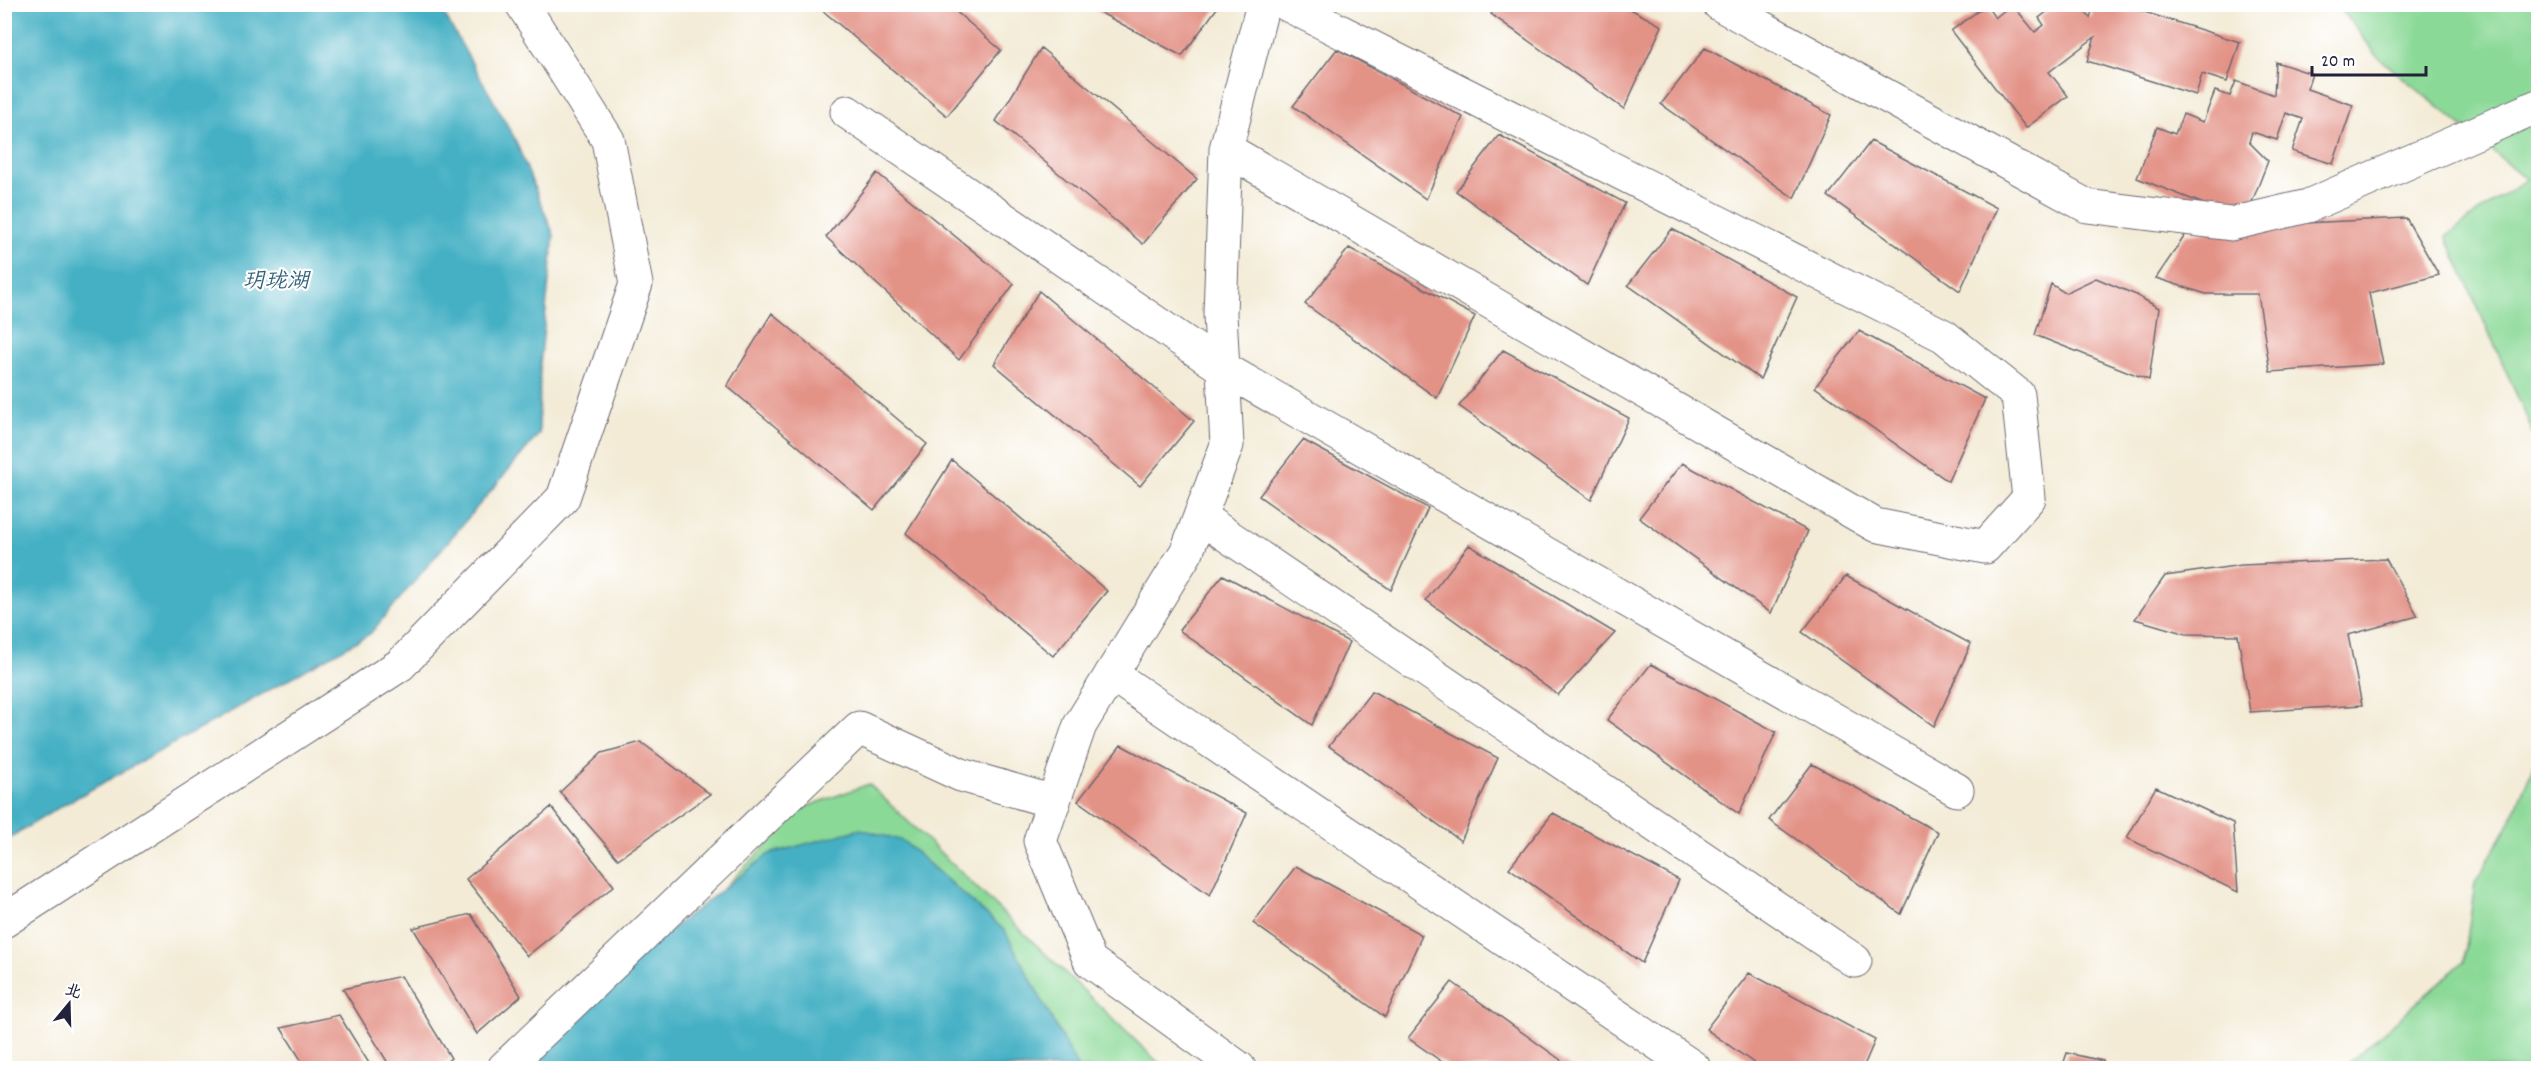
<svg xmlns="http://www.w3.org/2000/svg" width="2543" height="1073" font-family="Dekko,'LXGW WenKai TC',sans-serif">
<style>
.green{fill:#8bd997;stroke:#567e69;stroke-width:1.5}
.water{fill:#45b0c4;stroke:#346980;stroke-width:1.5}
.building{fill:#e39286}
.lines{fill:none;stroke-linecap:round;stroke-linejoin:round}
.street-casing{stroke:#6b6871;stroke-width:35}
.street{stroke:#fff;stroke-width:33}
.labels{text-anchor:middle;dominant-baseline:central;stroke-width:4.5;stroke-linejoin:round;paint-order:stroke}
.water-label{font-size:22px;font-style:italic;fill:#326279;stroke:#fff}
</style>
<rect width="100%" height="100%" fill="#fff"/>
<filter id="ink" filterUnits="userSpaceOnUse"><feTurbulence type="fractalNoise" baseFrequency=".0167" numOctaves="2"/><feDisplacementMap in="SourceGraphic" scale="12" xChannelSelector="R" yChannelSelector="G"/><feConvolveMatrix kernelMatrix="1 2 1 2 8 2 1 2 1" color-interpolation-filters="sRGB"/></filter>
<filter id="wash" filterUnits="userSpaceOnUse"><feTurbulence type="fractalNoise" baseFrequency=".008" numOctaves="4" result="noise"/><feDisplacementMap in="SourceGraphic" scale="24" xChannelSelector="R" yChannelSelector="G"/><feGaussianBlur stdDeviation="1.35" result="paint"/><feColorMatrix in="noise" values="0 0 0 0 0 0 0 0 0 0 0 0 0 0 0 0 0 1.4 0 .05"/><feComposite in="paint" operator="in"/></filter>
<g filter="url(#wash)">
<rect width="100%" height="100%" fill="#f3ebd6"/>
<path class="green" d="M2338,5H2538V443L2446,236L2526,179L2379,58Z
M2538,755V1068H2343L2464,961L2475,883L2510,822Z
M869,784L1164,1068H546L803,808Z"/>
<path class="water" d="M5,4L439,5L514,137L554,235L540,365L539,434L370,634L58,808L5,841Z
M861,829L903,841L1005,931L1078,1068H526L637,955L769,854Z"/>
<g id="blocks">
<path class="building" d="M815,4H947L1001,50L947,116Z
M1084,4H1220L1182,56Z
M1499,4H1621L1662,26L1624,109L1491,14Z
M2012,4L2035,32L2044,25L2039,18L2057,4H2080L2090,18L2094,4H2119L2240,42L2227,82L2202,74L2196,95L2087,61L2095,37L2049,72L2068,96L2026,128L1951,31L1986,5L1995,18Z
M1041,48L1197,179L1143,244L996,121Z
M1705,48L1831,115L1794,198L1661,104Z
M1337,49L1463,117L1426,199L1293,106Z
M2276,62L2312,74L2307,89L2353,105L2333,164L2292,151L2303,119L2286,113L2277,140L2252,132L2249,142L2268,161L2245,220L2137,178L2157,127L2175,134L2183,114L2203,122L2215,91L2230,96L2236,81L2274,95Z
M1499,135L1625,203L1587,285L1456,191Z
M1871,141L1997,208L1960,291L1828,196Z
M877,173L1014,284L959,360L826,237Z
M2406,218L2439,275L2369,293L2383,364L2270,372L2258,294H2206L2156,278L2186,234L2263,225Z
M1672,229L1797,297L1760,379L1628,285Z
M1349,248L1475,316L1437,398L1305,304Z
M2096,278L2134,294L2159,308L2149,380L2035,335L2051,284L2065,293Z
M1039,291L1194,421L1140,486L994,364Z
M772,313L927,444L874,510L727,386Z
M1859,331L1985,399L1948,481L1815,387Z
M1503,350L1629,418L1591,500L1459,406Z
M1303,440L1428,508L1391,590L1259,496Z
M952,460L1107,591L1053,656L906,533Z
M1682,463L1808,531L1771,613L1639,518Z
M1469,545L1615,633L1558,695L1426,600Z
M2386,559L2418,616L2348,635L2362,705L2250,712L2238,635L2186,634L2135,619L2165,576L2242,565Z
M1223,575L1349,642L1312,725L1179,630Z
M1846,576L1971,644L1934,726L1802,632Z
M1651,664L1776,732L1739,814L1607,720Z
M1372,691L1498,758L1461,841L1329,746Z
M641,742L710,794L618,859L560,792L602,753Z
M1121,745L1247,813L1210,895L1078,801Z
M1812,764L1938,832L1901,914L1769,820Z
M2156,787L2233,823L2238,892L2127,838Z
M551,807L614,886L527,956L466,879Z
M1553,813L1679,880L1642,963L1509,868Z
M1296,866L1422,935L1385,1017L1253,923Z
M471,914L521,996L477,1034L413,928Z
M1749,973L1875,1040L1863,1068H1761L1706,1029Z
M401,976L451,1058L438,1068H391L343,989Z
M1452,982L1572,1068H1451L1408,1038Z
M339,1015L372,1068H306L281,1028Z
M2067,1053L2103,1061L2107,1068H2062Z"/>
</g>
</g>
<g filter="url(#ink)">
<use href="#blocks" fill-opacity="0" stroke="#6b6871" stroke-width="1.5"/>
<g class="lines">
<defs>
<path id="street" d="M1719,4L2087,206L2231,224L2308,206L2538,106
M847,112L1221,367L1957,790
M1226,149L1263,4
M1200,517L1855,961
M1111,674L1694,1068
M4,921L400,665L563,498L636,284L608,140L522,4
M504,1068L859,728L961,775L1054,802
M1239,1068L1090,961L1040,841L1080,725L1187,551L1227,445L1220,314L1226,149L1875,525L1985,547L2029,498L2018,395L1944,336L1286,4"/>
</defs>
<use href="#street" class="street-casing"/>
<use href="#street" class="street"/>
</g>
</g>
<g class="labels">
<g class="water-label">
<text x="276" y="282">玥珑湖</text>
</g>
</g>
<rect width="2543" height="1073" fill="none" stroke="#fff" stroke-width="24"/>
<g transform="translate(69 1004) rotate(19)" stroke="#ffffff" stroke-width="4.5" paint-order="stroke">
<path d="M0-4.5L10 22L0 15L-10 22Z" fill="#22223b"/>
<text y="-9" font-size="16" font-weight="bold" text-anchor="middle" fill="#22223b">北</text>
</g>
<path d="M2312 66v9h114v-9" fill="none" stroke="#22223b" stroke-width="3"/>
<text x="2321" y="66" font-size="18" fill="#22223b" stroke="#ffffff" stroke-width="4.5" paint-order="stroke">20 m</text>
</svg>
